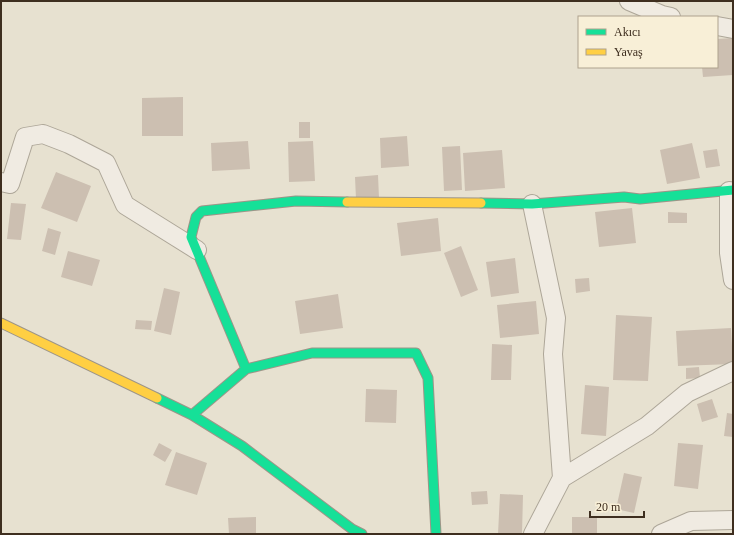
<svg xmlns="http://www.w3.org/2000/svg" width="734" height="535" font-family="'Times New Roman',serif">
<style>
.building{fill:#ccbfb1}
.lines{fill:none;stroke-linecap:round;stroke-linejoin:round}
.street-casing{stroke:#ada698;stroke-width:20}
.fast-casing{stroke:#9d9588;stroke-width:11}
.slow-casing{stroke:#9d9588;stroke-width:11}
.street{stroke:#f0ebe2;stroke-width:18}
.fast{stroke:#16e098;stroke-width:9}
.slow{stroke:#ffcf43;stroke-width:9}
</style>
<rect width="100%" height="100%" fill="#e7e1d0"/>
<path class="building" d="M733,38V75L703,77L702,67H717V39Z
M183,97V136H142V98Z
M299,122H310V138H299Z
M407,136L409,166L381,168L380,138Z
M248,141L250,169L212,171L211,143Z
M313,141L315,181L289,182L288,142Z
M692,143L700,178L667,184L660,150Z
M460,146L462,190L444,191L442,147Z
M717,149L720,166L706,168L703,151Z
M502,150L505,188L465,191L463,153Z
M56,172L91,186L77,222L41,208Z
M378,175L379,198L356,199L355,177Z
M11,203L26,204L21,240L7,239Z
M632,208L636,243L599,247L595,212Z
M668,212L687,213V223H668Z
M438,218L441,251L401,256L397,223Z
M48,228L61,232L55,255L42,251Z
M461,246L478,290L461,297L444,253Z
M68,251L100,260L92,286L61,277Z
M515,258L519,293L491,297L486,262Z
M589,278L590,291L576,293L575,279Z
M164,288L180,292L171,335L154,331Z
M338,294L343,328L300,334L295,301Z
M536,301L539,334L500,338L497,305Z
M616,315L652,317L648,381L613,380Z
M136,320L152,321L151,330L135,329Z
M731,328L733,364L678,366L676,331Z
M492,344L512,345L511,380H491Z
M699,367L700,378L686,379V368Z
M585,385L609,387L606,436L581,434Z
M366,389L397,390L396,423L365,422Z
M712,399L718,417L702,422L697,404Z
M727,413L733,414V437L724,436Z
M159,443L172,450L165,462L153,455Z
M678,443L703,445L698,489L674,486Z
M176,452L207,463L197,495L165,485Z
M624,473L642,477L634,513L616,509Z
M487,491L488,504L472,505L471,492Z
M500,494L523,495L522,534H498Z
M256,517V534H229L228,518Z
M572,517H597V534H572Z"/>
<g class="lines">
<defs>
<path id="street" d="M629,1L662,15L671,17
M717,26L733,29
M1,182L10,184L25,137L43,134L69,144L106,163L125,205L197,250
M729,191V253L733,280
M532,204L556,318L553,354L562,478
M533,534L562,478L647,426L687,393L733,371
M661,534L691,521L733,520"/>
<path id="fast" d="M481,203L532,204L624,197L640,199L733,190
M246,369L191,237L196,217L202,211L296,201L347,202
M157,398L192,415L242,446L352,529L362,534
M192,415L246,369L312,353H416L428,378L436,534"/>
<path id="slow" d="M347,202L481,203
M1,323L157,398"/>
</defs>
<use href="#street" class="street-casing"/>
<use href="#fast" class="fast-casing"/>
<use href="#slow" class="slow-casing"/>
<use href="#street" class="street"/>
<use href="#fast" class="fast"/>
<use href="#slow" class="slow"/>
</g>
<rect width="734" height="535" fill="none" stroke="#3e2e1f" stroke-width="4"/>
<rect x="578" y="16" width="140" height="52" fill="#f8efd7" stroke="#aea28d"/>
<rect x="586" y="29" width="20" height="6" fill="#16e098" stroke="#aea28d"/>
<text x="614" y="36" font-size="12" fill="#3e2e1f">Akıcı</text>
<rect x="586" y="49" width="20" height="6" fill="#ffcf43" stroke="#aea28d"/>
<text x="614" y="56" font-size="12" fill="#3e2e1f">Yavaş</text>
<path d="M590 511v6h54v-6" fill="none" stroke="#3e2e1f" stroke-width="2"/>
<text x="596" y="511" font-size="12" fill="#3e2e1f" stroke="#f8efd7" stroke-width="3" paint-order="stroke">20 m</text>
</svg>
